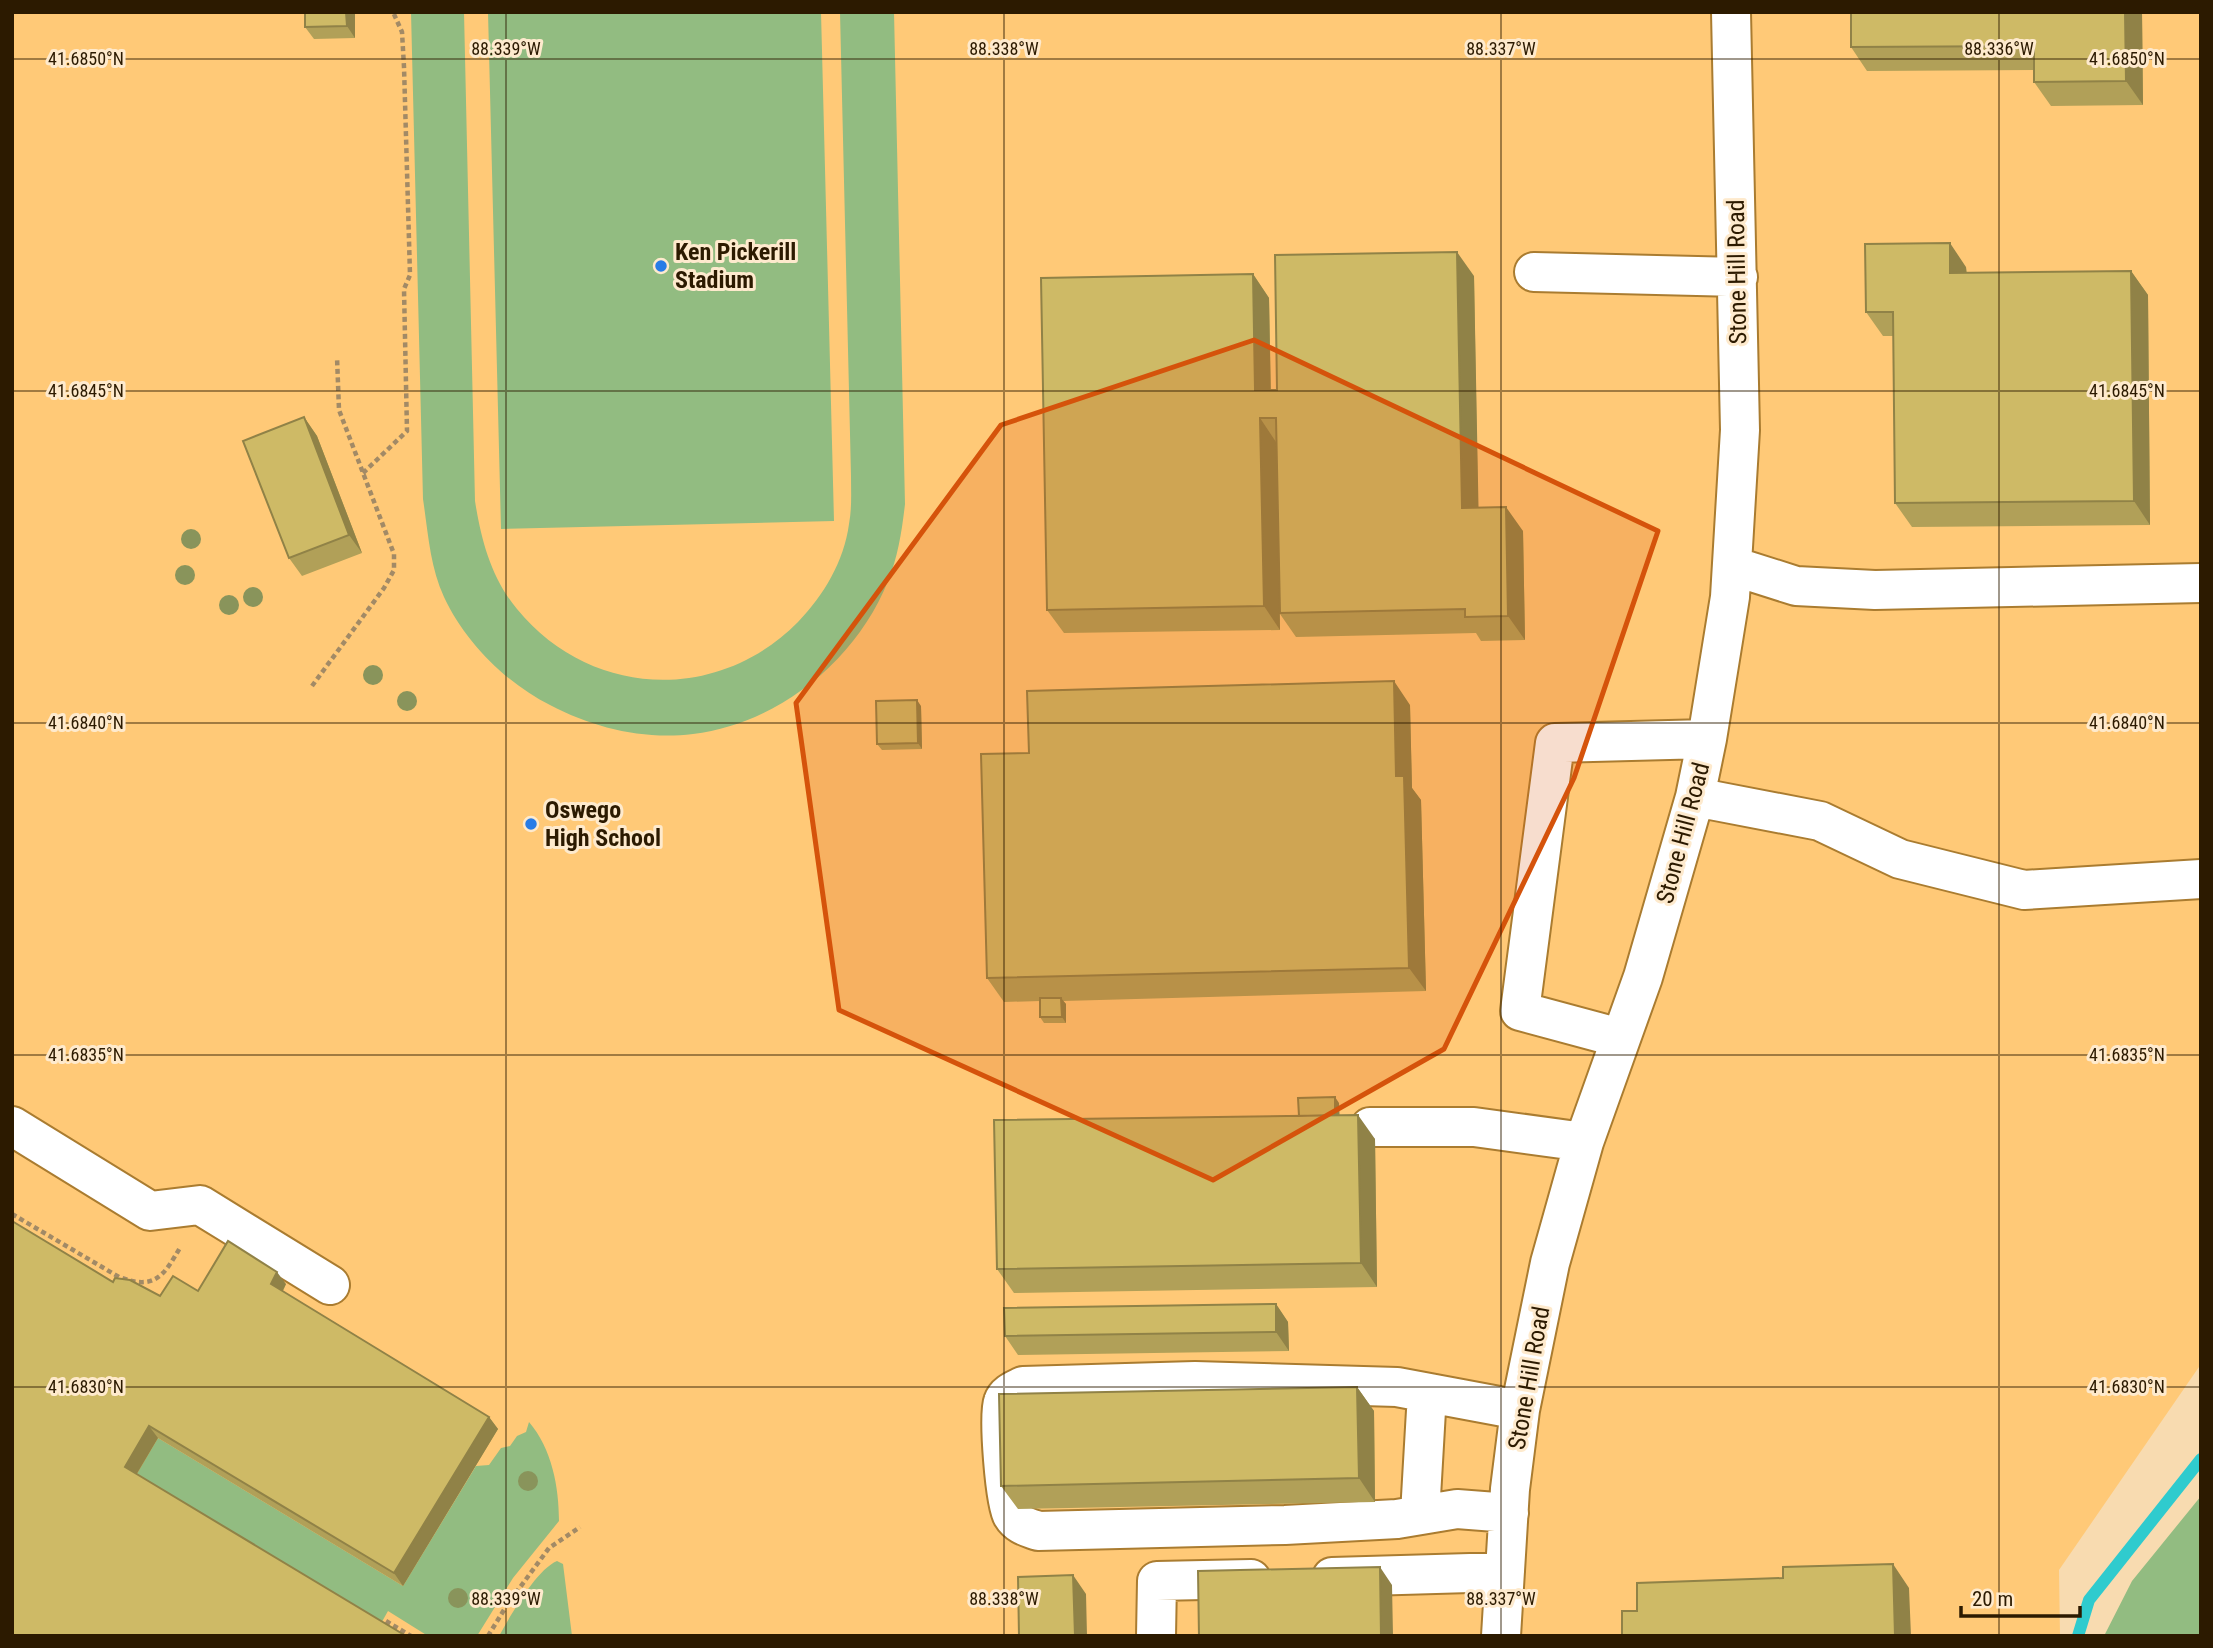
<svg xmlns="http://www.w3.org/2000/svg" width="2213" height="1648" font-family="'Roboto Condensed',sans-serif">
<style>
.built{fill:#ffc977}
.green{fill:#92bc81}
.lines{fill:none;stroke-linecap:round;stroke-linejoin:round}
.stream{stroke:#2fcbce;stroke-width:12}
.minor-casing{stroke:#aa7c30;stroke-width:42}
.path{stroke:#a28a66;stroke-width:4.5;stroke-dasharray:5 3.5;stroke-linecap:butt}
.minor{stroke:#fff;stroke-width:38}
.tree{fill:#89945b}
.wall{fill:#b1a058}
.shaded-wall{fill:#908247}
.building{fill:#ceba66;stroke:#908247;stroke-width:2}
.marked{fill:#d5530b;fill-opacity:0.2;stroke:#d5530b;stroke-width:5;stroke-linejoin:round}
.ticks{fill:none;stroke:#2c1a00;stroke-width:2;stroke-opacity:0.45}
.poi-dot{fill:#287ce6;stroke:#feeacd;stroke-width:2.5}
.labels{text-anchor:middle;dominant-baseline:central;stroke-width:6;stroke-linejoin:round;paint-order:stroke}
.poi-label{font-size:24px;font-weight:bold;fill:#2c1a00;stroke:#feeacd;text-anchor:start}
.street-label{font-size:24px;fill:#2c1a00;stroke:#feeacd}
.ticks-label{font-size:18px;text-anchor:middle;fill:#2c1a00;stroke:#feeacd;stroke-width:6;stroke-linejoin:round;paint-order:stroke}
</style>
<rect width="100%" height="100%" fill="#f8dbb0"/>
<path class="built" d="M12,12H2201V1364L2059,1570L2060,1636H12Z"/>
<path class="green" d="M411,12H464L475,501C481,539 491,578 517,609C590,698 717,704 798,622C824,595 844,561 849,524C852,508 851,492 851,476L840,12H894L905,504C902,530 898,557 888,581C856,661 779,723 693,734C643,740 594,728 550,705C506,683 465,642 444,597C430,567 428,532 423,499Z
M488,12H821L834,521L501,529Z
M529,1422C552,1449 559,1487 559,1521L513,1578L477,1636H428L388,1611L379,1627L133,1480L158,1438L403,1586L476,1466L489,1465L501,1448L510,1446L517,1436L526,1432Z
M2201,1496V1636H2104L2132,1581Z
M557,1561L563,1564L572,1636H499C511,1615 536,1570 557,1561Z"/>
<g class="lines">
<path class="stream" d="M2078,1636L2089,1600L2201,1459"/>
<defs>
<path id="minor" d="M1534,272L1738,277
M1733,566L1796,586L1875,590L2201,583
M1695,797L1820,821L1900,859L2024,890L2201,879
M1620,1038L1520,1011L1555,743L1707,739
M12,1126L150,1211L200,1205L330,1285
M1370,1127H1474L1584,1142
M1509,1513L1457,1509L1397,1519L1285,1525L1038,1531C1027,1527 1018,1525 1012,1515C1005,1504 998,1415 1003,1402C1006,1393 1015,1390 1023,1386L1195,1381L1397,1387L1520,1410
M1420,1514L1427,1393
M1332,1577L1505,1572
M1156,1636L1157,1581L1251,1579
M1501,1636L1510,1489L1520,1410L1550,1263L1584,1142L1643,977L1695,797L1707,739L1730,597L1740,430L1731,12"/>
</defs>
<use href="#minor" class="minor-casing"/>
<path class="path" d="M363,473L407,431L404,289L410,275L404,67L402,32L393,12
M312,686L384,588L394,570V554L339,410L337,357
M12,1214L119,1277C156,1291 164,1275 181,1246
M386,1621L411,1636
M488,1636L507,1605L549,1548L580,1527"/>
<use href="#minor" class="minor"/>
</g>
<g class="tree">
<circle cx="191" cy="539" r="10"/>
<circle cx="185" cy="575" r="10"/>
<circle cx="253" cy="597" r="10"/>
<circle cx="229" cy="605" r="10"/>
<circle cx="373" cy="675" r="10"/>
<circle cx="407" cy="701" r="10"/>
<circle cx="528" cy="1481" r="10"/>
<circle cx="458" cy="1598" r="10"/>
</g>
<path class="wall" d="M305,12H355V38L314,39L305,27Z
M2142,12L2143,105L2051,106L2034,82V70L1867,71L1851,47Z
M1966,267L1967,273L2131,271L2148,295L2150,525L1912,527L1895,503L1893,336H1883L1866,312Z
M1253,274L1269,298L1271,390H1277L1474,276L1478,508L1523,531L1525,640L1481,641L1476,633L1296,637L1280,614V630L1064,633L1047,610Z
M304,417L317,436L362,553L302,576L289,558Z
M1410,705L1412,788L1421,800L1426,991L1063,1001L1066,1004V1023H1044L1040,1017V1001L1004,1002L987,978L1029,753Z
M921,706L922,749L882,750L877,744Z
M1339,1103V1115L1375,1139L1377,1287L1014,1293L997,1269L1299,1116Z
M113,1282L160,1296L198,1291L286,1284L283,1291L489,1417L498,1429L403,1586L158,1438L137,1474L12,1636Z
M1276,1304L1288,1322L1289,1351L1018,1355L1005,1336Z
M1357,1387L1374,1411L1375,1502L1018,1509L1001,1486Z"/>
<path class="shaded-wall" d="M346,12H355V38L347,26Z
M2125,12H2142L2143,105L2126,81Z
M1950,243L1966,267L1967,297L1950,273Z
M1457,252L1474,276L1479,532L1462,508Z
M2131,271L2148,295L2150,525L2134,501Z
M1253,274L1269,298L1271,414L1255,390Z
M304,417L317,436L362,553L349,535Z
M1260,418L1276,442L1280,630L1264,606Z
M1506,507L1523,531L1525,640L1508,616Z
M1394,681L1410,705L1412,788L1421,800L1426,991L1409,968L1396,776Z
M917,700L921,706L922,749L918,743Z
M1061,998L1066,1004V1023L1062,1017Z
M1335,1097L1339,1103L1340,1126L1335,1119Z
M1358,1115L1375,1139L1377,1287L1361,1263Z
M277,1272L286,1284L280,1296L271,1284Z
M1276,1304L1288,1322L1289,1351L1276,1332Z
M1357,1387L1374,1411L1375,1502L1359,1478Z
M489,1417L498,1429L403,1586L394,1573Z
M149,1426L158,1438L133,1480L125,1467Z
M1893,1564L1909,1588L1911,1636H1895Z
M1380,1567L1392,1585L1393,1636H1381Z
M1073,1575L1086,1594L1087,1636H1075Z"/>
<path class="building" d="M305,12H346L347,26L305,27Z
M1851,12H2125L2126,81L2034,82V46L1851,47Z
M1950,243V273L2131,271L2134,501L1895,503L1893,312H1866L1865,244Z
M1457,252L1462,508L1506,507L1508,616L1465,617V609L1280,613L1276,418H1260L1264,606L1047,610L1041,278L1253,274L1255,390H1277L1275,255Z
M304,417L349,535L289,558L243,441Z
M1394,681L1396,776H1404L1409,968L987,978L981,754L1029,753L1027,691Z
M917,700L918,743L877,744L876,701Z
M1040,998H1061L1062,1017H1040Z
M1335,1097V1115L1299,1116L1298,1098Z
M1358,1115L1361,1263L997,1269L994,1120Z
M12,1221L113,1282L115,1278L130,1280L160,1296L173,1276L198,1291L228,1241L277,1272L271,1284L489,1417L394,1573L149,1426L125,1467L406,1636H12Z
M1276,1304V1332L1005,1336L1004,1308Z
M1357,1387L1359,1478L1001,1486L999,1394Z
M1893,1564L1895,1636H1622V1611H1637V1583L1783,1578V1567Z
M1380,1567L1381,1636H1199L1198,1571Z
M1073,1575L1075,1636H1019L1018,1577Z"/>
<path class="marked" d="M1254,340L1658,531L1574,778L1444,1049L1213,1180L839,1010L796,703L1001,425Z"/>
<path class="ticks" d="M506,12V1636M1004,12V1636M1501,12V1636M1999,12V1636M12,59H2201M12,391H2201M12,723H2201M12,1055H2201M12,1387H2201"/>
<g class="poi-dot">
<circle cx="661" cy="266" r="7"/>
<circle cx="531" cy="824" r="7"/>
</g>
<g class="labels">
<g class="poi-label">
<text x="675" y="252">Ken Pickerill<tspan x="675" dy="28">Stadium</tspan></text>
<text x="545" y="810">Oswego<tspan x="545" dy="28">High School</tspan></text>
</g>
<g class="street-label">
<text transform="translate(1737 272) rotate(-91)">Stone Hill Road</text>
<text transform="translate(1683 833) rotate(-75)">Stone Hill Road</text>
<text transform="translate(1529 1378) rotate(-80)">Stone Hill Road</text>
</g>
</g>
<g class="ticks-label">
<text x="506" y="55">88.339°W</text>
<text x="1004" y="55">88.338°W</text>
<text x="1501" y="55">88.337°W</text>
<text x="1999" y="55">88.336°W</text>
<text x="86" y="65">41.6850°N</text>
<text x="2127" y="65">41.6850°N</text>
<text x="86" y="397">41.6845°N</text>
<text x="2127" y="397">41.6845°N</text>
<text x="86" y="729">41.6840°N</text>
<text x="2127" y="729">41.6840°N</text>
<text x="86" y="1061">41.6835°N</text>
<text x="2127" y="1061">41.6835°N</text>
<text x="86" y="1393">41.6830°N</text>
<text x="2127" y="1393">41.6830°N</text>
<text x="506" y="1605">88.339°W</text>
<text x="1004" y="1605">88.338°W</text>
<text x="1501" y="1605">88.337°W</text>
</g>
<rect width="2213" height="1648" fill="none" stroke="#2c1a00" stroke-width="28"/>
<path d="M1961 1606v10h119v-10" fill="none" stroke="#2c1a00" stroke-width="3.5"/>
<text x="1972" y="1606" font-size="21" fill="#2c1a00" stroke="#feeacd" stroke-width="5" paint-order="stroke">20 m</text>
</svg>
